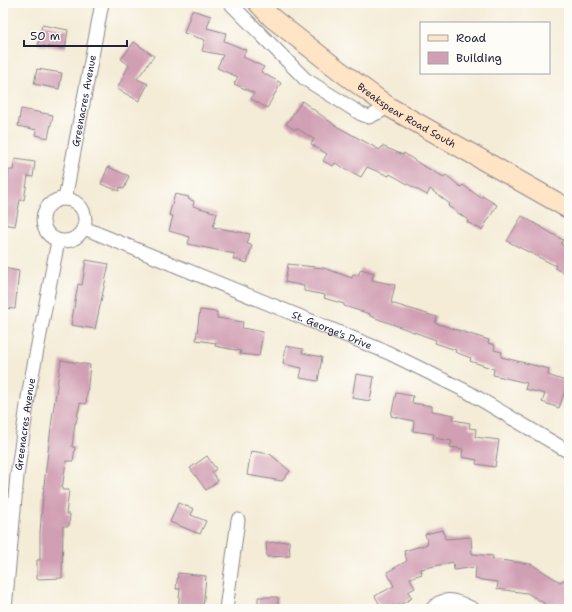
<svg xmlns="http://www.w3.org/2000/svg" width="572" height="612" font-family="'Shantell Sans',sans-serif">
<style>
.building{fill:#d19fb3}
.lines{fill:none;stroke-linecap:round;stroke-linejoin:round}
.street-casing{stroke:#8b8789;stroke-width:15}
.secondary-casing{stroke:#8b8789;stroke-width:21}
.street{stroke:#fff;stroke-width:13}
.secondary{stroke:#ffe4c6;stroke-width:19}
.labels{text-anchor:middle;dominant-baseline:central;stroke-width:3.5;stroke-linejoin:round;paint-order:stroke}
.street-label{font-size:10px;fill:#22223b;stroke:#fdfcf7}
</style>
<rect width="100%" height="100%" fill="#fdfcf7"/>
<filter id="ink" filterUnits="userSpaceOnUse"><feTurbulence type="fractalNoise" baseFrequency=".025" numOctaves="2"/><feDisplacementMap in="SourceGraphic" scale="8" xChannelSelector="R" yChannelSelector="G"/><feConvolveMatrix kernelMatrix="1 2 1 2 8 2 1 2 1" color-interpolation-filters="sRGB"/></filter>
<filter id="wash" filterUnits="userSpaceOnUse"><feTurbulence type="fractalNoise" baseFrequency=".012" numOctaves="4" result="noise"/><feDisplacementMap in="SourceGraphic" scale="16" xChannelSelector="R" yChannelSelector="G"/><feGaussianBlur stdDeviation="0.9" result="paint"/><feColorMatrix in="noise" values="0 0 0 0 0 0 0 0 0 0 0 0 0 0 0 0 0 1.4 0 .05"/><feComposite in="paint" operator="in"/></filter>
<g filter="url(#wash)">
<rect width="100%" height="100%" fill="#f4ecd7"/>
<g id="blocks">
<path class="building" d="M192,10L211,16L207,28L226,33L224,41L246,50L243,57L264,67L261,72L281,83L267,108L251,99L254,93L234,84L238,77L217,68L223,55L202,51L205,40L184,33Z
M42,25L68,30L65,49L38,45Z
M134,42L154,56L137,79L148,84L139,101L117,89L129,65L121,59Z
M37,69L62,73L59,89L34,84Z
M302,101L336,126L380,150L382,146L403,155L404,153L420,164L444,177L446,175L461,187L463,185L481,198L482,196L497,205L482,230L467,222L468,220L448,206L450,204L430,189L427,195L390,174L389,176L367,167L361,177L335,163L333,166L323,161L327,154L311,144L314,139L296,128L295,130L286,124Z
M21,109L53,115L48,138L36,135L37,130L18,126Z
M15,159L35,162L33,177L28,176L24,200H20L15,226L3,224V203L9,170H13Z
M108,167L129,176L124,189L120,187L119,191L101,184Z
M175,194L189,197L188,199L194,201L193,206L217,213L213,227L250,234L247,244L252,245L247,263L233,259L235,254L188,244L190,237L169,231L173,216L169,215Z
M522,216L563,240L561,244L569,249V276L555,268L556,266L507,241Z
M86,260L109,264L95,329L71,325L78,284L82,285Z
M288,264L324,268L352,278L353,274L358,276L361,269L374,273L372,280L395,285L391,303L437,317L435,323L489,340L488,343L495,345L494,350L502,352L501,357L549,369L548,375L568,382L559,408L542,402L545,394L525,389L527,383L493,375L494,369L470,361L471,358L455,352L456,350L435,343L436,340L370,316V314L344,306V304L324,298L325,295L304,291V286L285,282Z
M3,268L19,271L15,309L3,308Z
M200,310L217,312V318L243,322L242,328L263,332L259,356L240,354L241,351L215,346L216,343L196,340Z
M286,346L303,349L302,353L322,357L318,381L300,378L302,368L283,364Z
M61,360L90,365L86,404L80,403L76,423H75L72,447H75L73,461H66L62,490H69L66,514H70L69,526H63L62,578L37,579V560H40V532L44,485L52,419Z
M356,374L374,377L370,401L352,398Z
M396,393L413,396L412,403L432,406V411L454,415L453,420L470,423L469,428L476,429L475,437L499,440L495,467L476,464L477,460L462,457L463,449L450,447L452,441L433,438L434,434L413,431L414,421L391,416Z
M251,451L270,454L290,471L282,481L247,475Z
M207,456L216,469L212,472L218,481L206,490L190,468Z
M178,503L194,509L191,515L206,521L200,534L170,522Z
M443,530L445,539L471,537L472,554L493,556L492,559L531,564L560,582L569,578V605L558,609H546L544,603L527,593L497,589L498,582L475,579L476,567L454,570L453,562L421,569L422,574L410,578L415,588L408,592L412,598L393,609H382L375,596L394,586L387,572L407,561L404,551L428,544L425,534Z
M289,541L290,556L267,557L266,543Z
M178,573L206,576L203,609H178L180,589H176Z
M258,597H278V609H258Z"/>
</g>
</g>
<g filter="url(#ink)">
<use href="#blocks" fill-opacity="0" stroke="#8b8789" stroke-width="1"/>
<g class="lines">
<defs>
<g id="street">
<path d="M230,3L305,79L361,114L369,117L389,107"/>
<circle cx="64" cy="220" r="21"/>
<path id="s1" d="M65,199L102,3"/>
<path id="s2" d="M84,228L389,353L468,392L569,452"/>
<path id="s3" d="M5,609L17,476L29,391L58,241"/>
<path d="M226,609L238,520"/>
<path d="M432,609C444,594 459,602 473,609"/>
</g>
<g id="secondary">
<path id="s4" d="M258,3L272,18L340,71L389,107L569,209"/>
</g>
</defs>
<use href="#street" class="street-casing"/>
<use href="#secondary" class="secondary-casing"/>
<use href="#street" class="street"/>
<use href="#secondary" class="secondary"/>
</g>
</g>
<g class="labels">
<g class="street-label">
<text stroke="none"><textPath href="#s1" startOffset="100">Greenacres Avenue</textPath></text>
<text stroke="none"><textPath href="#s4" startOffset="187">Breakspear Road South</textPath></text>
<text stroke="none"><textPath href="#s2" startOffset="268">St. George's Drive</textPath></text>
<text stroke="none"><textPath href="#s3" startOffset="186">Greenacres Avenue</textPath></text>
</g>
</g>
<rect width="572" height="612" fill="none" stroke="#fdfcf7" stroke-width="16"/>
<rect x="420" y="22" width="130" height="52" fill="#fdfcf7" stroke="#a5a5ac"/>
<rect x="428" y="35" width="20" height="6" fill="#ffe4c6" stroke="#a5a5ac"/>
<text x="456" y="42" font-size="12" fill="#22223b">Road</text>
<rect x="428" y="52" width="20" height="12" fill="#d19fb3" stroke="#a5a5ac"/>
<text x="456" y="62" font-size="12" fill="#22223b">Building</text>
<path d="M24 40v6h103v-6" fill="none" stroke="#22223b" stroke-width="2"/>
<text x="30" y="40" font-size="12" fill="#22223b" stroke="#fdfcf7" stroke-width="3" paint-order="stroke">50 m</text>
</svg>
